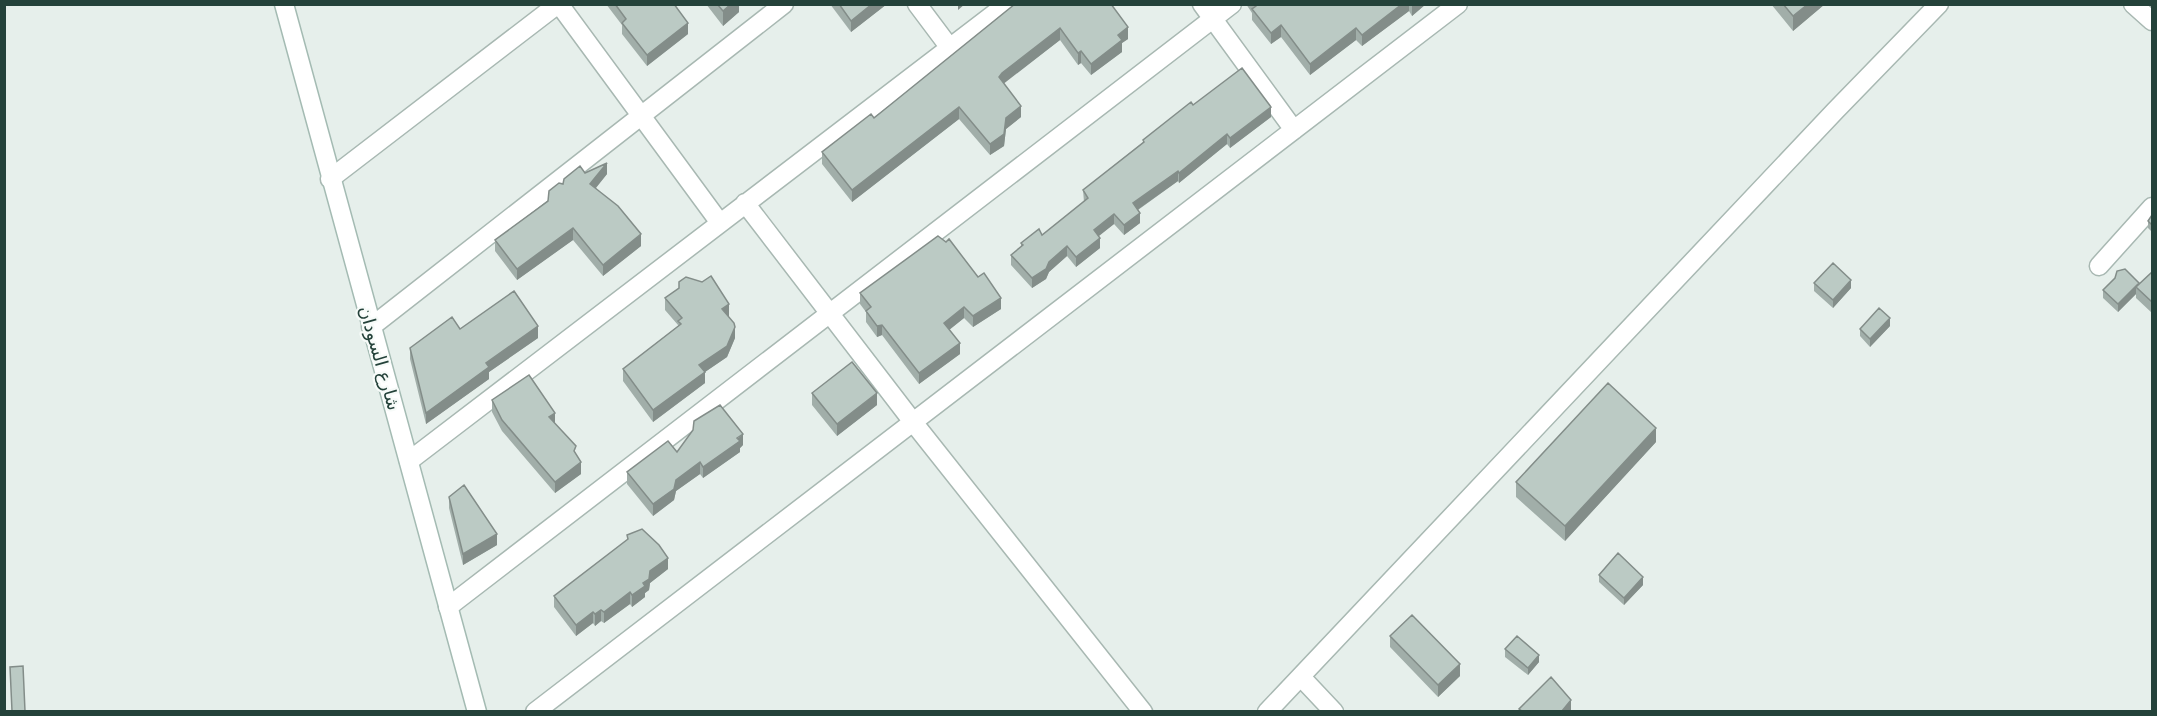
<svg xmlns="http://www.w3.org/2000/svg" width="2157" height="716" font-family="'DejaVu Sans',Cairo,sans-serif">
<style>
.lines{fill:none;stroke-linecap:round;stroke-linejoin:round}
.minor-casing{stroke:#a8b8b2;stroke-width:21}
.tertiary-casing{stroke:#a8b8b2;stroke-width:21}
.secondary-casing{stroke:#a4bbb3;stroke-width:21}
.minor{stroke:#fff;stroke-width:18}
.tertiary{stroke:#fff;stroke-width:18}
.secondary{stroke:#fff;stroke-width:18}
.wall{fill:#a1aea9}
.shaded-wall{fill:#838d89}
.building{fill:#bbcac4;stroke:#838d89;stroke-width:1.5}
.labels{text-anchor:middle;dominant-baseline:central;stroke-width:4.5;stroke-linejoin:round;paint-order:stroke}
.street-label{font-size:18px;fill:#24423a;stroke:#f7fbf9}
</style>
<rect width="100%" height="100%" fill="#e6efeb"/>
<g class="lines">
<defs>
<path id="minor" d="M559,4L720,223
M917,4L950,48
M1202,4L1294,130
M2133,4L2152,21
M330,179L558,4
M745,203L913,422L1143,712
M2099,266L2152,207
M371,327L784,4
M409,461L1007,4
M448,607L1232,4
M1301,677L1334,712
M535,712L1458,4"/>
<path id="tertiary" d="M1267,712L1835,111L1939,4"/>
<path id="secondary" d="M284,4L477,712"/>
</defs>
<use href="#minor" class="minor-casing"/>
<use href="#tertiary" class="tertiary-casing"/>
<use href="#secondary" class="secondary-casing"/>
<use href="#minor" class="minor"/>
<use href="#tertiary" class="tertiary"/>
<use href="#secondary" class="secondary"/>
</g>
<path class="wall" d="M606,4H674L688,34L647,66L622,34V25Z
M706,4H739V12L723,26Z
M830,4H887L851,32Z
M1015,4L1128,39L1122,43V52L1091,75L1081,63L1078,65L1060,40L1003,83L1021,117L1006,129L1004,146L990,155L959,119L852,202L822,164V152L874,118Z
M1246,4H1426L1412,16L1409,11L1362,46L1356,40L1310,75L1281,37L1271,44L1252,20V13Z
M1771,4H1825L1793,31Z
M1193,105L1271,117L1230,148L1227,144L1179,183L1178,181L1138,210L1140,223L1124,235L1114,224L1098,236L1100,248L1076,267L1067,256L1049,272L1046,279L1032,288L1011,265V255L1021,247V243L1042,235L1084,202L1083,190L1143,142V140Z
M585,173L607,174L596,188L641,246L603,276L573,240L517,280L495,251V240Z
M2152,215V232L2148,228V221Z
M2152,272V313L2136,298V294L2118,312L2103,298V290L2139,284Z
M1814,283L1851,288L1833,308L1814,291Z
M679,288L729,316H728L735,338L727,357L705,372V383L653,422L623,381V369L678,326V325L665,310V298Z
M860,293L1001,309L973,327L964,318L949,330L960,354L919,384L882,335L877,337L866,322V312L860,304Z
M1890,326L1870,347L1860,336V329Z
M460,329L538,338L489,372V379L426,424L410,359V348Z
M812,393L877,405L837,436L812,405Z
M492,400L555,424L581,474L555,493L502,431L492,412Z
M1656,442L1565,541L1516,497V482Z
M743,445L740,448V452L703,478L700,474L676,491L674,500L653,516L627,484V472L677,452Z
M449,497L497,545L463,565L449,508Z
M627,535L668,569L650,583L649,590L645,593V597L632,607L630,604L604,623L601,621L595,626L593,623L576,636L554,607V596L627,540Z
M1599,575L1643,585L1624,605L1599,582Z
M1390,636L1460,676L1438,697L1390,647Z
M1505,649L1539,662L1528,675L1505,657Z"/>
<path class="shaded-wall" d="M731,4H739V12L723,26V11Z
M872,4H887L851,32V21Z
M958,4H965L958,10Z
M1402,4H1409V11L1362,46V35Z
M1412,4H1426L1412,16Z
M1808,4H1825L1793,31V16Z
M688,23V34L647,66V55Z
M1281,25V37L1271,44V33Z
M1128,27V39L1122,43V52L1091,75V64L1118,35Z
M1060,28V40L1002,85L999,77L1002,73Z
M1356,28V40L1310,75V64Z
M1081,51V63L1078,65V53Z
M1021,106V117L1006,129L1004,146L990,155V144L1006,118Z
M959,107V119L852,202V190Z
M1271,107V117L1230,148V138Z
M1227,134V144L1179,183V173Z
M607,163V174L590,195V184Z
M1178,171V181L1133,213V203Z
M1140,213V223L1124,235V225Z
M1114,214V224L1094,240V230Z
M573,228V240L517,280V269Z
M641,234V246L603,276V265Z
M1100,238V248L1076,267V257Z
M1067,246V256L1049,272L1046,279L1032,288V278Z
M1851,280V288L1833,308V300Z
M2139,283L2136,287V294L2118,312V304Z
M1001,298V309L973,327V316Z
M729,304V316L722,320V309Z
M964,307V318L944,334V323Z
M1890,318V326L1870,347V339Z
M882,325V335L877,337V326Z
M538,326V338L489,372V379L426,424V413L486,363Z
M735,327V338L727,357L705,372V383L653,422V410L699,365Z
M960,343V354L919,384V373Z
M877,393V405L837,436V424Z
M555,413V425L549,417Z
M1656,428V442L1565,541V526Z
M743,434V445L740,448V452L703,478V467Z
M581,462V474L555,493V482Z
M700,462V474L676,491L674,500L653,516V504L676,480Z
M497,534V545L463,565V554Z
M668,558V569L650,583L649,590L645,593V597L632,607V595L643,583L650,571Z
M1643,577V585L1624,605V598Z
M630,592V604L604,623V612Z
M601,610V621L595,626V614Z
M593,612V623L576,636V625Z
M1539,655V662L1528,675V668Z
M1460,664V676L1438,697V685Z
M1571,700V711H1562Z"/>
<path class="building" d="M615,4H674L688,23L647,55L622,23L626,19Z
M717,4H731L723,11Z
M839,4H872L851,21Z
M1015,4H1111L1128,27L1118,35L1122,40L1091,64L1081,51L1078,53L1060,28L1002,73L999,77L1021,106L1006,118L1004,134L990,144L959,107L852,190L822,152L871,114L874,118Z
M1255,4H1402L1362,35L1356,28L1310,64L1281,25L1271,33L1252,9L1256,6Z
M1783,4H1808L1793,16Z
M1242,68L1271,107L1230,138L1227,134L1179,173L1178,171L1133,203L1140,213L1124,225L1114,214L1094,230L1100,238L1076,257L1067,246L1049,262L1046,269L1032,278L1011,255L1023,245L1021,243L1039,229L1042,235L1088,198L1083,190L1144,142L1143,140L1191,102L1193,105Z
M607,163L590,184L618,206L641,234L603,265L573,228L517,269L495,240L548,201L549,191L559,183L563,184L564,179L580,166L585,173Z
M2152,215V225L2148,221Z
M938,236L946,242L949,239L978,277L984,273L1001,298L973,316L964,307L944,323L960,343L919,373L882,325L877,326L866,311L871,307L860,293Z
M1833,263L1851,280L1833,300L1814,283Z
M2125,269L2139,283L2118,304L2103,290L2115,278L2117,271Z
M2152,272V302L2136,287Z
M711,276L729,304L722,309L734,323L735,327L727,346L699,365L705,372L653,410L623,369L681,324L678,321L682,318L665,298L679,288V282L686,277L702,282Z
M514,291L538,326L486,363L489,367L426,413L410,348L452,317L460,329Z
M1879,308L1890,318L1870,339L1860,329Z
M852,362L877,393L837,424L812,393Z
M529,375L555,413L549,417L576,446L574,451L581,462L555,482L502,420L492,400Z
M1608,383L1656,428L1565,526L1516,482Z
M720,405L743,434L737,438L740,441L703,467L700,462L676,480L674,489L653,504L627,472L668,441L677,452L693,430L694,421Z
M464,485L497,534L463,554L449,497Z
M642,529L659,545L668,558L650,571L649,579L643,583L645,586L632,595L630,592L604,612L601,610L595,614L593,612L576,625L554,596L628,539L627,535Z
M1618,553L1643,577L1624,598L1599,575Z
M1412,615L1460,664L1438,685L1390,636Z
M1517,636L1539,655L1528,668L1505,649Z
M23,666L25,711H12L10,667Z
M1551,677L1571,700L1562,711H1522L1519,709Z"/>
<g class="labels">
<g class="street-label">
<text transform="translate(380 358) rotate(74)">شارع السودان</text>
</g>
</g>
<rect width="2157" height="716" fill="none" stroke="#24423a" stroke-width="12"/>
</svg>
